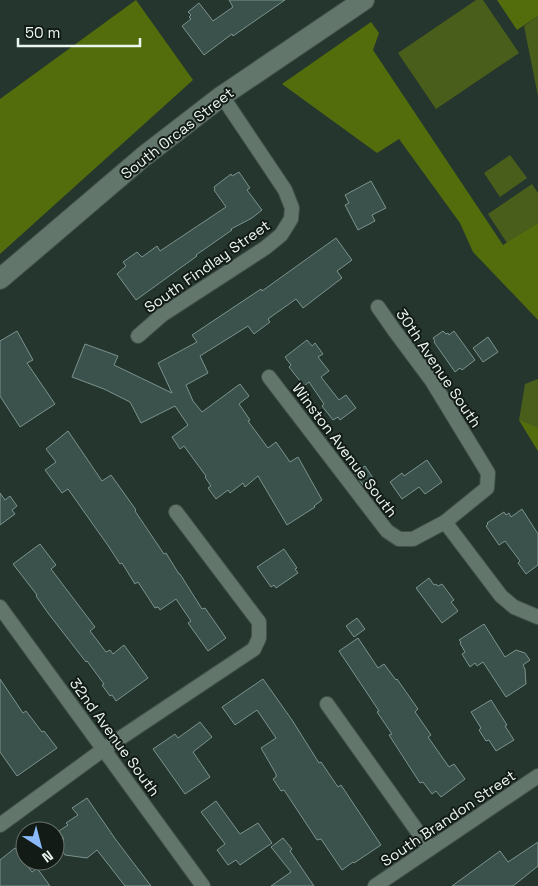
<svg xmlns="http://www.w3.org/2000/svg" width="538" height="886" font-family="'Space Grotesk',sans-serif">
<style>
.green{fill:#4a5e1b}
.forest{fill:#536d0c}
.building{fill:#3b514c;stroke:#7b938e}
.lines{fill:none;stroke-linecap:round;stroke-linejoin:round}
.street-casing{stroke:#42514a;stroke-width:16}
.secondary-casing{stroke:#42514a;stroke-width:22}
.street{stroke:#63766c;stroke-width:14}
.secondary{stroke:#63766c;stroke-width:20}
.labels{text-anchor:middle;dominant-baseline:central;stroke-width:4;stroke-linejoin:round;paint-order:stroke}
.street-label{font-size:15px;fill:#ebf6f0;stroke:#131b17}
</style>
<rect width="100%" height="100%" fill="#24362d"/>
<path class="green" d="M476,0H483L519,53L436,109L398,53Z
M538,16V96L524,26Z
M510,155L527,178L500,197L484,173Z
M532,184L538,193V223L507,243L488,214Z
M538,379V451L519,420L525,384Z"/>
<path class="forest" d="M136,0L193,80L0,254V99Z
M497,0H538V16L517,30Z
M371,22L379,33L373,50L503,245L538,223V320L473,252L460,223L399,139L377,153L282,84Z
M519,420L538,428V451Z"/>
<path class="building" d="M229,0H285L233,36L232,34L204,55L182,26L191,19L189,17L191,15L188,12L199,3L213,21L233,7Z
M239,172L250,188L247,190L262,210L252,218L231,229L232,230L196,255L197,256L136,300L117,274L126,266L123,262L137,252L142,257L157,246L160,251L226,207L214,190L215,189L214,187L231,174L232,176Z
M371,181L386,208L372,215L375,221L358,230L345,205L349,203L345,195Z
M336,238L352,260L337,271L342,278L303,308L296,299L268,319L270,322L254,334L248,326L200,356L208,373L186,385L193,401L202,412L240,384L249,396L239,404L250,420L248,421L268,448L276,442L290,462L298,457L322,500L314,506L315,507L287,525L258,476L245,487L243,483L230,493L228,490L216,499L208,488L211,486L205,477L206,476L184,446L180,449L172,437L188,425L175,406L141,423L130,402L104,389L72,377L85,344L118,356L114,365L172,393L158,363L197,342L192,335L261,289L262,291Z
M17,331L33,360L27,363L55,404L20,427L0,396V341Z
M443,331L446,334L448,333L449,335L454,331L475,360L462,370L460,368L455,372L434,342L435,341L433,338Z
M488,337L498,352L483,362L473,348Z
M307,340L312,346L315,343L323,354L318,357L329,371L321,377L339,400L346,395L356,408L340,420L338,417L333,420L322,406L324,404L309,382L304,386L289,367L291,365L285,357Z
M68,431L102,481L111,475L136,510L135,511L164,554L166,553L179,574H180L202,609L205,608L226,638L208,651L188,623L191,621L176,599L160,610L158,607L155,608L138,582L135,584L122,563L120,564L109,547L68,489L62,493L45,470L56,462L46,449Z
M427,460L442,482L425,494L419,487L402,499L390,482L402,473L404,476Z
M365,466L373,478L363,485L354,473Z
M0,493L5,500L10,496L17,506L12,510L15,514L0,525Z
M522,509L538,534V565L526,574L518,563L520,561L505,541L499,545L486,526L488,524L487,523L504,512L506,515L509,513L511,517Z
M40,544L56,565L51,569L95,627L90,631L106,652L110,650L113,654L124,645L148,678L116,701L112,695L110,696L102,685L104,684L87,661L86,662L48,613L36,596L37,595L13,564Z
M284,549L297,568L295,569L298,573L276,588L274,585L271,587L257,567Z
M429,578L434,585L436,584L438,586L442,584L454,600L451,602L458,611L442,623L416,588Z
M357,618L365,629L354,637L346,626Z
M484,624L505,657L516,650L525,653L530,660L523,665L525,669L526,684L506,697L483,662L477,666L475,663L470,667L462,654L465,652L460,643L461,642L459,640Z
M358,638L378,668L384,664L396,680L397,679L418,709L415,712L431,735L428,737L449,767L454,764L465,779L441,797L436,791L432,794L423,782L420,783L389,735L392,734L377,712L379,711L339,651Z
M0,679L23,713L26,711L42,732L44,731L57,748L17,776L0,752Z
M263,679L292,720L319,763L321,762L338,787L341,785L381,845L354,863L353,862L342,870L321,839L317,840L284,790L281,791L273,779L276,777V774L261,748L276,738L257,710L235,725L222,707Z
M491,700L507,725L505,726L514,740L496,751L489,740L486,741L479,730L481,728L471,712Z
M200,722L212,737L193,752L210,777L185,794L153,749L175,734L178,738Z
M87,798L116,840L151,886H125L97,850L87,858L65,855L59,847L61,846L59,843L64,839L59,831L68,825L66,823L78,815L72,808Z
M216,801L240,834L258,823L272,843L240,865L236,860L228,865L217,850L225,844L201,812Z
M283,838L292,849L290,851L314,886H271L291,872L271,847Z
M538,842V866L513,886H452L500,851L508,862Z
M15,848L32,872L37,868L50,886H0V860Z"/>
<g class="lines">
<defs>
<path id="street" d="M138,336L162,315L265,248L281,235L291,219L292,208L285,190L222,96
M269,377L387,531L399,539H413L445,522L487,488L488,473L432,381L394,330L378,307
M445,522L501,596L514,607L538,617
M0,607L203,886
M327,704L430,849
M0,825L104,749L254,649L259,638V622L176,512
M375,886L538,776"/>
<path id="secondary" d="M0,279L143,157L222,96L364,0"/>
</defs>
<use href="#street" class="street-casing"/>
<use href="#secondary" class="secondary-casing"/>
<use href="#street" class="street"/>
<use href="#secondary" class="secondary"/>
</g>
<g class="labels">
<g class="street-label">
<text transform="translate(177 133) rotate(-38)">South Orcas Street</text>
<text transform="translate(207 266) rotate(-35)">South Findlay Street</text>
<text transform="translate(439 368) rotate(56)">30th Avenue South</text>
<text transform="translate(345 450) rotate(53)">Winston Avenue South</text>
<text transform="translate(115 737) rotate(54)">32nd Avenue South</text>
<text transform="translate(448 818) rotate(-34)">South Brandon Street</text>
</g>
</g>
<g transform="translate(40 846) rotate(144)"><circle r="24" fill="#131b17" stroke="#69736e"/>
<path d="M0-4L9 19L0 12L-9 19Z" fill="#8bbafc"/>
<text y="-8" font-size="14" font-weight="bold" text-anchor="middle" fill="#ebf6f0">N</text>
</g>
<path d="M18 38v8h122v-8" fill="none" stroke="#ebf6f0" stroke-width="2.5"/>
<text x="25" y="38" font-size="15" fill="#ebf6f0" stroke="#131b17" stroke-width="4" paint-order="stroke">50 m</text>
</svg>
